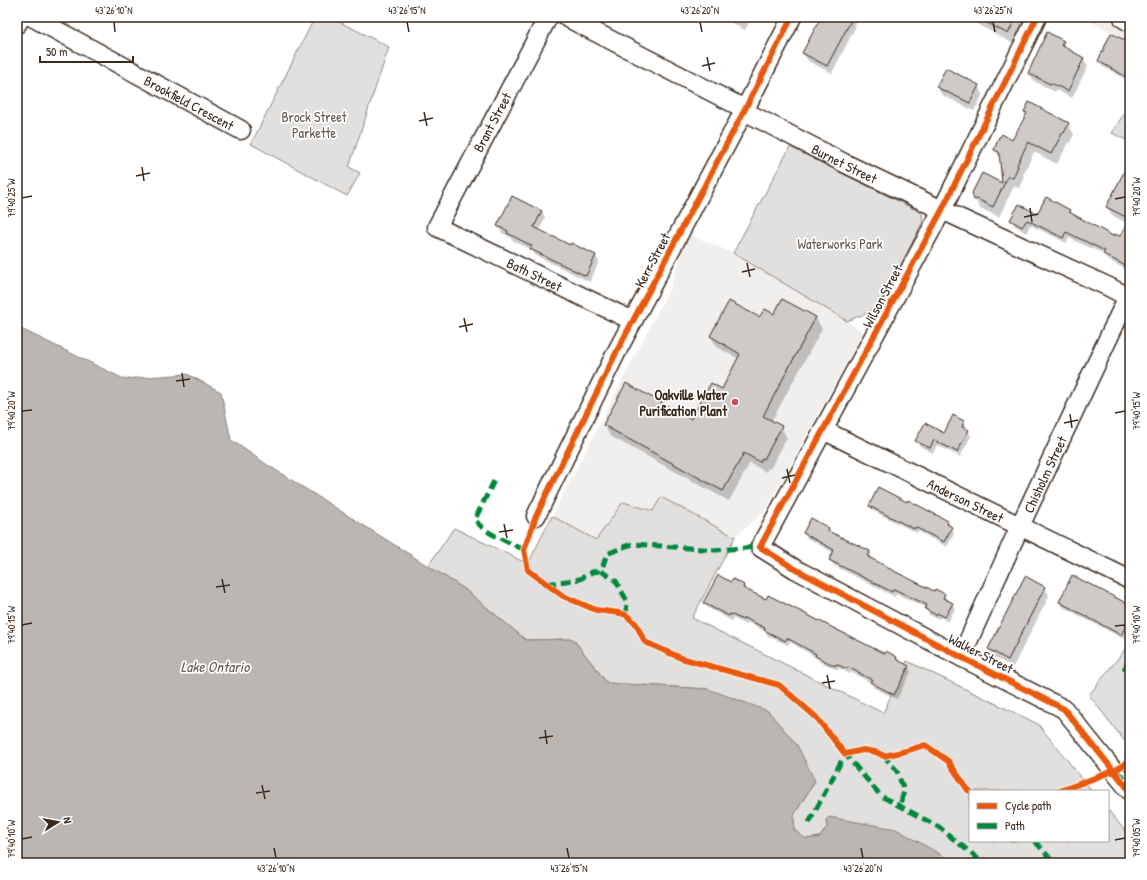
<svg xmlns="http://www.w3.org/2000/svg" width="1147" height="880" font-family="'Patrick Hand',sans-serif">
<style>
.built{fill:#f1efee}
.green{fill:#e2e0de;stroke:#8e857e}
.water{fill:#bcb6b3;stroke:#887e77}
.shadow{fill:#0003}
.building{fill:#cfcac7;stroke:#3b2a1e}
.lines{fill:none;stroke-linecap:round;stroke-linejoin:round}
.minor-casing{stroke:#3b2a1e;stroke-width:21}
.major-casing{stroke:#3b2a1e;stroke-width:25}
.minor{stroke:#fff;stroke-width:18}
.major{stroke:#fff;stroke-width:22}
.quiet{stroke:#00873e;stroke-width:5;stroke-dasharray:10 5;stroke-linecap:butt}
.cycleway-casing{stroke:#fff;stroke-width:8}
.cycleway{stroke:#e8590c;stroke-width:6}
.ticks{fill:none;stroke:#3b2a1e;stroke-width:1.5}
.poi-dot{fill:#d1495b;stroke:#fff;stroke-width:1.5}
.labels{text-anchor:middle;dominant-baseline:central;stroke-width:3.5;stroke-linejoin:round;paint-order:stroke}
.street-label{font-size:14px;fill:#3b2a1e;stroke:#fff}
.park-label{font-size:14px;fill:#65584e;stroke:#fff}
.poi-label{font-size:14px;font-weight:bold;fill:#3b2a1e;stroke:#fff;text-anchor:end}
.water-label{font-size:15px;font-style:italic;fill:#685b52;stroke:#fff}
.neatline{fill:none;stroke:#3b2a1e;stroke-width:1.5}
.ticks-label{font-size:10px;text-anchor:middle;fill:#3b2a1e}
</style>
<rect width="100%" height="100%" fill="#fff"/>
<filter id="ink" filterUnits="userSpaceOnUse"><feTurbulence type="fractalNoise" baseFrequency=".025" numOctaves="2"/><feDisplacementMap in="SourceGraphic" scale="8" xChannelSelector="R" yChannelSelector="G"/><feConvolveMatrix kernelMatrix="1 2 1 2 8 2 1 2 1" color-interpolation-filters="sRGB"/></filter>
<g filter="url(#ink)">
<path class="built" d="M1082,17H1130V42Z
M688,234L733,253L847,321L863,332L766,510L735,537L661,497L653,512L623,502L596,540L552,516L671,286Z"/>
<path class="green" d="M315,17H330L389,47L349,167L360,173L347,196L251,144Z
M1130,104V142L1112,133Z
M790,147L922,213L923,221L886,296L875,308L865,314L847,321L733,253Z
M661,497L735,537L692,618L883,713L907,661L1038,724L1092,791H970V841H1108V810L1130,837V863H952L950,860L826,820L827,827L820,837L806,839L794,830V815L815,781L708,689L607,683L573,639L526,640L463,588L428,566L454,528L528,564L552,516L596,540L623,502L653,511Z
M1130,643V748L1089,695Z"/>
<path class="water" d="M17,327L124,379L187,374L221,392L231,440L266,464L463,588L526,640L573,639L607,683L708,689L768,711L797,745L815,781L794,815V830L806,839L820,837L827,827L826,820L829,817L896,829L950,860L952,863H17Z"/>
<path class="shadow" d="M720,17H752L745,30Z
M822,17H860L855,24L856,26L832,73L808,61L803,53Z
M964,17H1024L1026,20L1014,44Z
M1063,42L1067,50L1083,58L1088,66L1072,98L1056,90L1055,92L1034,81L1029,73Z
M1130,44V82L1102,66L1099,61Z
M978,86L983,94L974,111L942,95L937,87Z
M1025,112L1068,124L1074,134L1070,143L1069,142L1057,164L1034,152L1023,175L1024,177L1019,188L1014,186L999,217L984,210H981L975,200L973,193L1003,185L1001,158L996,150L1013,141L1027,115Z
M1130,162V225L1112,215L1107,207Z
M542,211L545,218L539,231L571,246L572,244L596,256L599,262L590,282L535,255L532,250L512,240L510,237L502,233L498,226Z
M1069,211L1072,215L1113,237H1120L1130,230L1129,271L1108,260L1104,254L1069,238L1067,243L1030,225L1026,233L1015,226L1011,220Z
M783,300L816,318L822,329L771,422L781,427L787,438L770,469L768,468L766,472L750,463L729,501L610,436L604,425L691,420L722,390L739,359L717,347L711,336L759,319L774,315Z
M954,417L964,422L967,427L965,430L968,431L971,436L960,457L937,445L933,453L920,446L917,441L944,435Z
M908,502L948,522L954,533L947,547L918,531L917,533L873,511L870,506L908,503Z
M829,528L832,534L870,552L872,557L871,560L887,569L935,592V591L944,595L947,600L952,603L955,609L948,622L940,617L939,619L929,615L926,609L927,608L896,594L895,597L833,565L830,560L834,553L807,538L804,533Z
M1025,578L1045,588L1049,596L1013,667L993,657L989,649Z
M733,581L744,586L746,591L885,656L897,658L899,662L908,666L911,672L897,699L874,688L871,683L851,672L850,674L839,668L838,670L819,661L817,658L790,642L788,645L768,636L766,632L747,622L746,625L733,618L732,621L708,608L705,603L732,583Z
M1060,602L1130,606V628L1124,639L1063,607Z"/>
<path class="building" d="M821,17H853L827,66L802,53Z
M977,17H1016L1008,34Z
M1047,32L1064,41L1061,45L1084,58L1068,91L1051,83L1050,84L1028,73Z
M1111,33L1130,43V79L1098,61Z
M946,68L979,85L970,103L936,87Z
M1029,102L1069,123L1064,133L1063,132L1051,154L1028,142L1017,165L1018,166L1013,178L1008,176L993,207L977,199L974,200L972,193L982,173L1002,183L999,152L994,150L999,137H1000L1002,134L1012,140L1027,113L1024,112Z
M1130,160V258L1126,266L1103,254L1105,251L1066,232L1063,238L1027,220L1022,227L1010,220L1019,204L1037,214L1046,197L1070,210L1069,212L1113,236L1114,234L1120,236L1130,219L1106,207Z
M512,196L542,211L534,227L570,245L571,243L596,255L586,276L530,249L532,246L507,233L508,231L497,226Z
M782,299L816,317L763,416L782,426L764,459L762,458L760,462L744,453L723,491L603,425L626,383L691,419L711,383L722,389L740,354L710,336L729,301L759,317L765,309L774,314Z
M953,415L964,421L962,427L969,430L957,452L934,440L930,448L915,441L925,423L944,433Z
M878,487L907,502L908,500L948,521L947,524L952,527L944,542L915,527L914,529L869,506Z
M811,518L829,528L828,531L870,551L868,557L886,566V567L934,591L935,589L945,594L943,598L953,603L945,617L937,613L936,615L925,609L927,605L894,589L892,592L829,560L834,550L803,533Z
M718,575L731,582L733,579L744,585L743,588L766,599L768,595L885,654L886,651L897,657L896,659L909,666L894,695L870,682L872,680L848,667L847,669L836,664L835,666L815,656L816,654L787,638L785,641L764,630L765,628L744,618L743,620L730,614L729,616L703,603Z
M1072,575L1130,605V618L1121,635L1059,602Z
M1025,576L1045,587L1008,660L988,649Z"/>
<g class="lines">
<defs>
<g id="minor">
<path id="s1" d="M32,17L241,130"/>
<path id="s2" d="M548,17L437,227L633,321"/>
<path id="s3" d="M566,17L737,105L744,111L844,163L942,210L1109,287L1130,298"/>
<path d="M1037,17L942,210L760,547L795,569L961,657L1064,709L1130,791"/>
<path d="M17,24L21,17"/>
<path id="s4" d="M823,430L1130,580"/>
<path d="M536,516L617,351L744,111L792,17"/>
<path id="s5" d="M961,657L1020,526L1130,292"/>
</g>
<path id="major" d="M1125,17L1130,20"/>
</defs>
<use href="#minor" class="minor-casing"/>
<use href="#major" class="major-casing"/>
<use href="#minor" class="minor"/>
<use href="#major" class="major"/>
<path class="quiet" d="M494,481L475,519C481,532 511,543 524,550
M546,584L580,579L592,572L601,571
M626,615L627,601L616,581L601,571L607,554L626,546L633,544L716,550L760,547
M1124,670L1130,658
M882,755L884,756L897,771L904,791L900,806
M1118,772L1122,777L1130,772
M809,823L845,754L881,796L939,827L983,863
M1035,841L1054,863
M1010,842V841"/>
<defs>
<path id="cycleway" d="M792,17L744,111L617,351L536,516L524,550L528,570L563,596L596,610L620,613L626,615L636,624L645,642L681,658L779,685L816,717L845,754L863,750L876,752L884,756L906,751L925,745L948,761L968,790L970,791
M1037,17L942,210L760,547L795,569L961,657L1064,709L1130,791
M1060,791L1116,770L1130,760"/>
</defs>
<use href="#cycleway" class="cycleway-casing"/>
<use href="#cycleway" class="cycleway"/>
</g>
</g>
<path class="ticks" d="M114,22L115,32M407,22L409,32M700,22L702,32M993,22L995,32M707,57L710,71M702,66L715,63M424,112L427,126M419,121L433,118M142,167L144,181M136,176L150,173M22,198L32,196M1115,199L1125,197M1030,208L1032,222M1024,217L1038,214M747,263L750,277M742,272L755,269M464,318L467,332M459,327L473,324M182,373L184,387M176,381L190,379M22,411L32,410M1115,413L1125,411M1070,414L1072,428M1064,423L1078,420M787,469L790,483M782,478L795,475M504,524L507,538M499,532L513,530M222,579L225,593M216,587L230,585M22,625L32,623M1115,626L1125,625M827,675L830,689M822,683L835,681M545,730L547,744M539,738L553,736M262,785L265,799M256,793L270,791M22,839L32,837M1115,840L1125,838M274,848L276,858M567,848L569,858M861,848L863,858"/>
<circle class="poi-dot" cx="735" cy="402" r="4"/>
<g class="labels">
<g class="street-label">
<text stroke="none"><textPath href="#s1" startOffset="179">Brookfield Crescent</textPath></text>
<text transform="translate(492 122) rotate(-62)">Brant Street</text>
<text stroke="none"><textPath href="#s3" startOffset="315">Burnet Street</textPath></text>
<text transform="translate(652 260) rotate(-62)">Kerr Street</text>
<text stroke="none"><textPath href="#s2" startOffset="346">Bath Street</textPath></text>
<text transform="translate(882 296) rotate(-62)">Wilson Street</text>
<text stroke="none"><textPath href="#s5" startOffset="201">Chisholm Street</textPath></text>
<text stroke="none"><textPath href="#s4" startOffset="159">Anderson Street</textPath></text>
<text transform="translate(981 653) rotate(27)">Walker Street</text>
</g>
<g class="park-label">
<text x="314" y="116">Brock Street<tspan x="314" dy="16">Parkette</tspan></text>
<text x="840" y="243">Waterworks Park</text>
</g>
<g class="poi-label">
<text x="727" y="394">Oakville Water<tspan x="727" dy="16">Purification Plant</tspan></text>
</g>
<g class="water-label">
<text x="215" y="666">Lake Ontario</text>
</g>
</g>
<rect width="1147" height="880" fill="none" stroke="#fff" stroke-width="44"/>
<rect x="969" y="790" width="140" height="52" fill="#ffffff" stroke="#b1aaa5"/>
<rect x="977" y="803" width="20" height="6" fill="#e8590c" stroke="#b1aaa5"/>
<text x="1005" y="810" font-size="12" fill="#3b2a1e">Cycle path</text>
<rect x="977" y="823" width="20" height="6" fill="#00873e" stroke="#b1aaa5"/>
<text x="1005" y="830" font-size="12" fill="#3b2a1e">Path</text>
<g transform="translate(58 822) rotate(79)" stroke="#ffffff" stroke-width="3" paint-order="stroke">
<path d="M0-3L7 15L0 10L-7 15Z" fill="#3b2a1e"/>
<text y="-6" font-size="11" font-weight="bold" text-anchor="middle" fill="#3b2a1e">N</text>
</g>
<path d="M40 56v6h93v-6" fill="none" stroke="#3b2a1e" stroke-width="2"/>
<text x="46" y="56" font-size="12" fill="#3b2a1e" stroke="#ffffff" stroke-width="3" paint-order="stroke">50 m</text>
<rect x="22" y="22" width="1103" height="836" class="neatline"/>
<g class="ticks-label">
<text x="114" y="14">43°26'10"N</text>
<text x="407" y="14">43°26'15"N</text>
<text x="700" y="14">43°26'20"N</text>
<text x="993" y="14">43°26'25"N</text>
<text transform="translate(1136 197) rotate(-90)" y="4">79°40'20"W</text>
<text transform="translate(11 198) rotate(-90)" y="4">79°40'25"W</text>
<text transform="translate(1136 411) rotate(-90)" y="4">79°40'15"W</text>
<text transform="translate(11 411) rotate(-90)" y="4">79°40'20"W</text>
<text transform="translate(1136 625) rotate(-90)" y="4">79°40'10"W</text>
<text transform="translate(11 625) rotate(-90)" y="4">79°40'15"W</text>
<text transform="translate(1136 838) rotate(-90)" y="4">79°40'05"W</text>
<text transform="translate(11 839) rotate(-90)" y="4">79°40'10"W</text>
<text x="276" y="872">43°26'10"N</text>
<text x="569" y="872">43°26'15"N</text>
<text x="863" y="872">43°26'20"N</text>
</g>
</svg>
